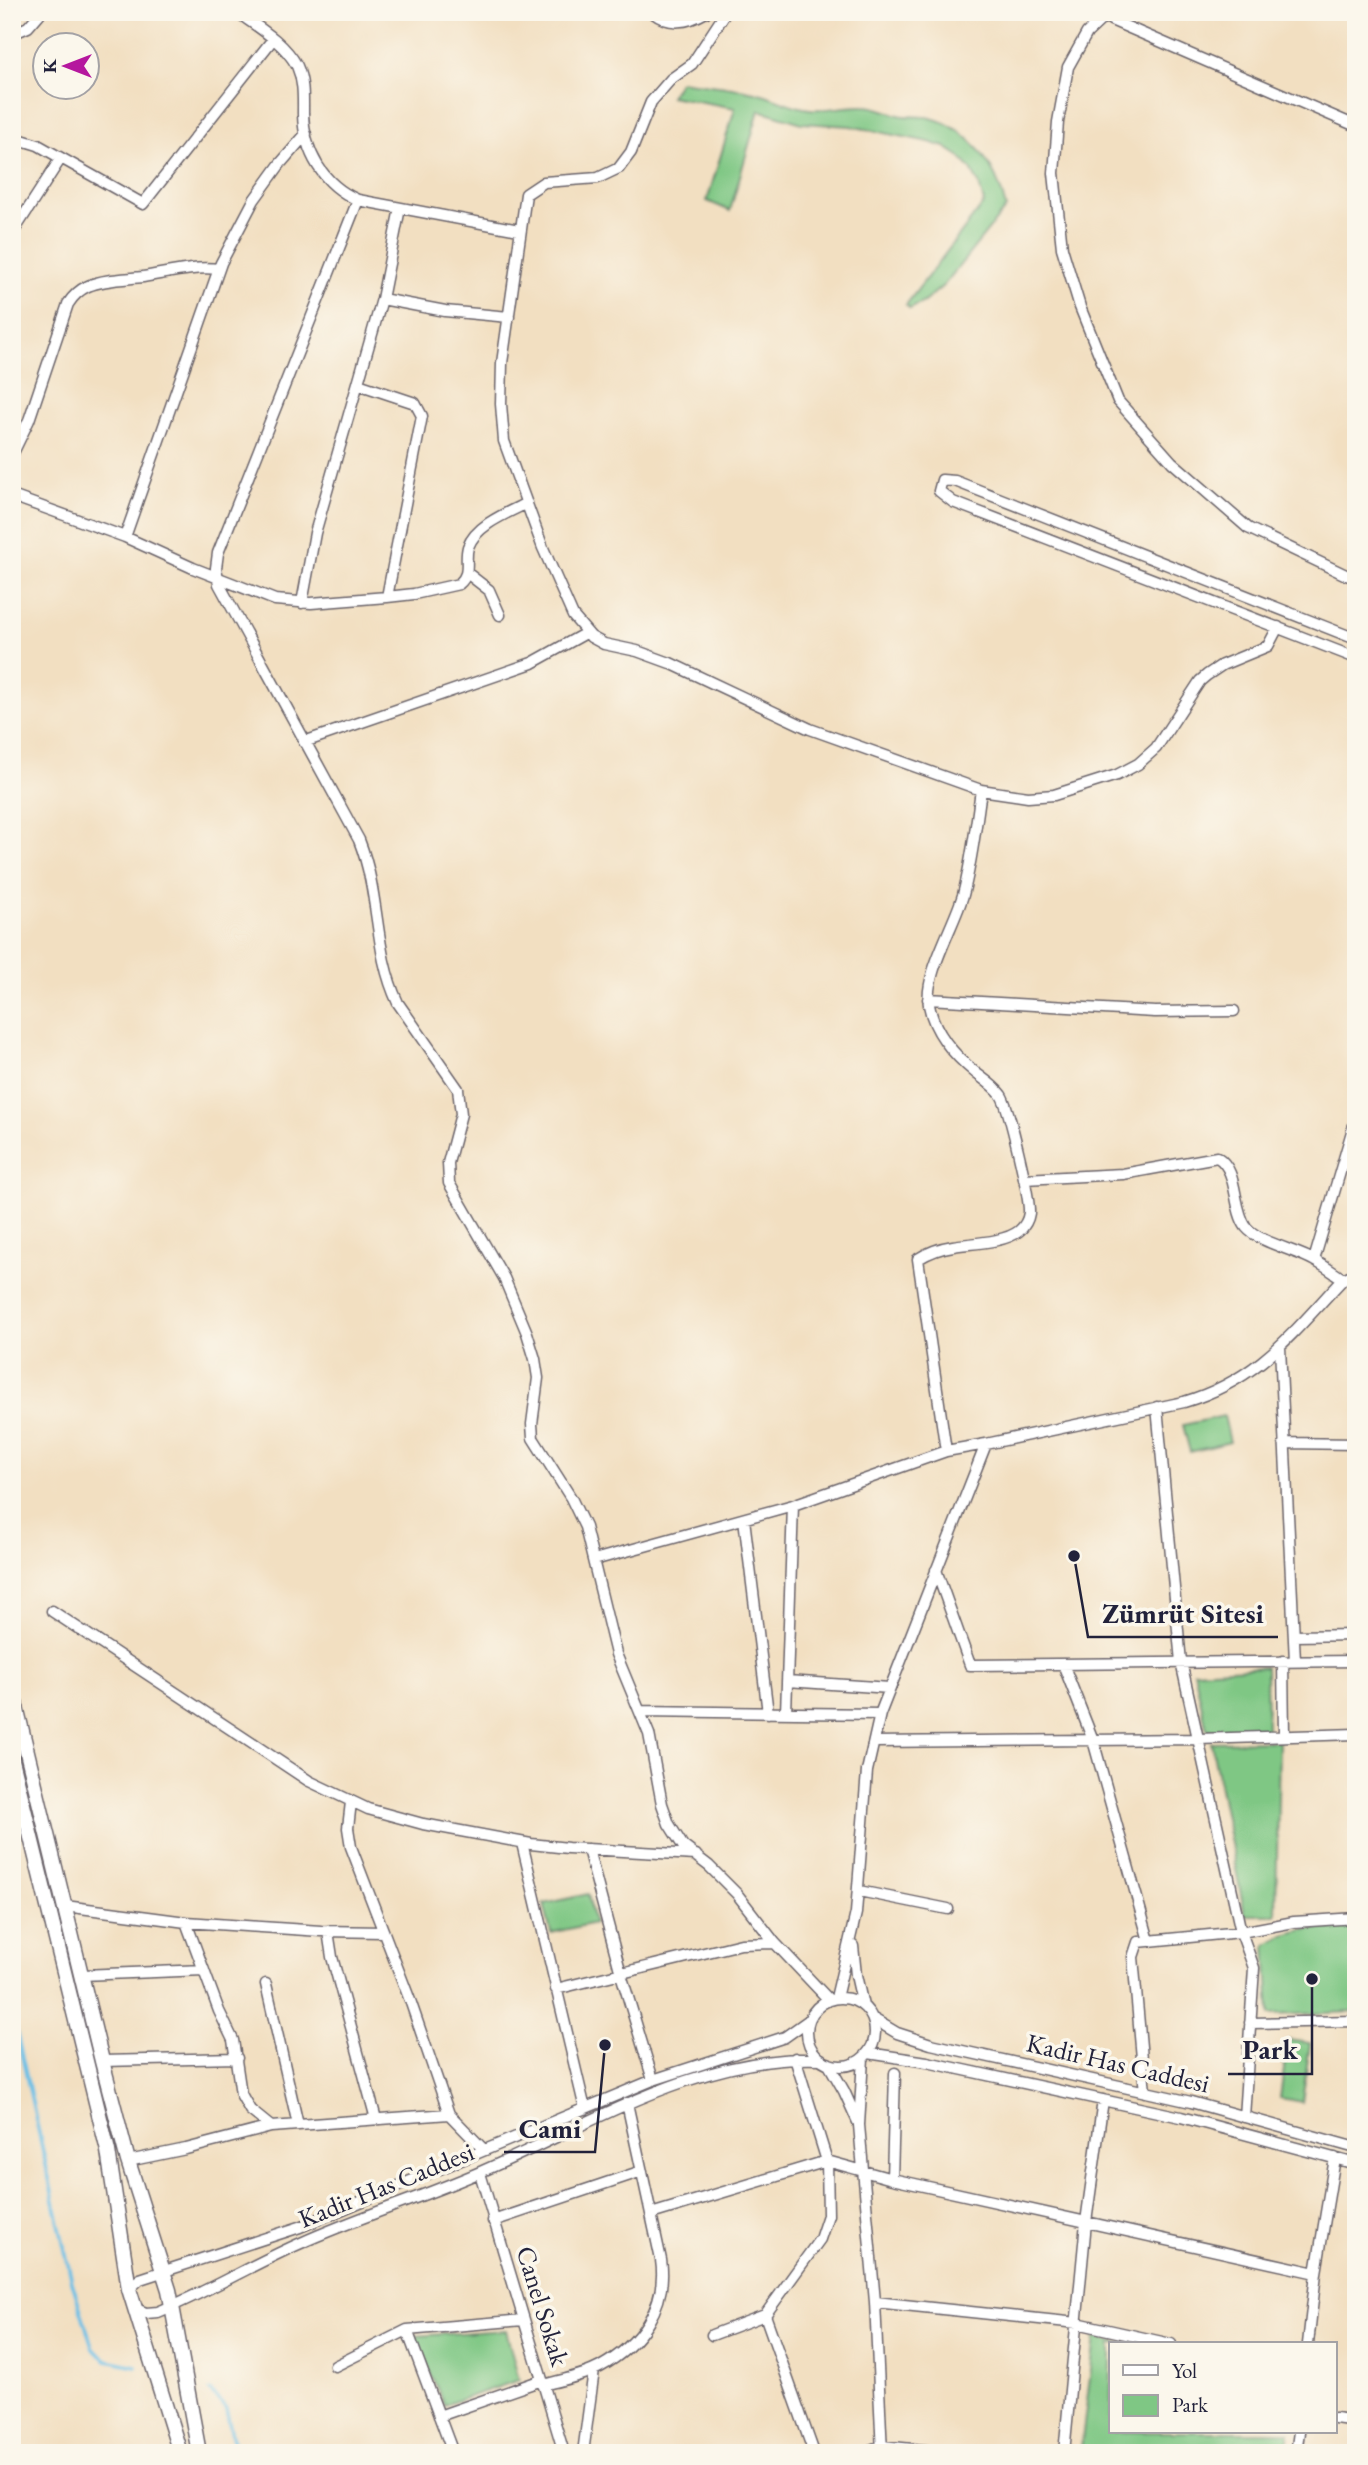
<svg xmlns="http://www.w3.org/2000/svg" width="1368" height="2465" font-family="'EB Garamond',serif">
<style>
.green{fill:#7fc784;stroke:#507460;stroke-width:2}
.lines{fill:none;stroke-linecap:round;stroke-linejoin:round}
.stream{stroke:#69bfe6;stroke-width:3.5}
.minor-casing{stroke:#6b646a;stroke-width:13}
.major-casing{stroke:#6b646a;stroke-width:17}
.minor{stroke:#fff;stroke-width:10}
.major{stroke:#fff;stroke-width:14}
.labels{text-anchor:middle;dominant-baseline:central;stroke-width:7;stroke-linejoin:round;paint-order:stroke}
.street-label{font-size:26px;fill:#22223b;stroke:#fbf7ec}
.leader{fill:none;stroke:#22223b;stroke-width:2.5}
.callout-dot{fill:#22223b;stroke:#fbf7ec;stroke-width:2.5}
.callout-label{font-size:28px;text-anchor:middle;font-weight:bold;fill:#22223b;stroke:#fbf7ec;stroke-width:7;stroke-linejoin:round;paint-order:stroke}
</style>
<rect width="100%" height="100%" fill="#fbf7ec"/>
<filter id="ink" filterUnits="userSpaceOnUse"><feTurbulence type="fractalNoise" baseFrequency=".0143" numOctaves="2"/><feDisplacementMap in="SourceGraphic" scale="14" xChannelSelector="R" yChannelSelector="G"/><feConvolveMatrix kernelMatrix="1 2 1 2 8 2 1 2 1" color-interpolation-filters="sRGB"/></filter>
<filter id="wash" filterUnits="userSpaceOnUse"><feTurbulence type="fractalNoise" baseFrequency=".00686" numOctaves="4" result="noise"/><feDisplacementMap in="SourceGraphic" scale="28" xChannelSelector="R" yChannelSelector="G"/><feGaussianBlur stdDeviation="1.57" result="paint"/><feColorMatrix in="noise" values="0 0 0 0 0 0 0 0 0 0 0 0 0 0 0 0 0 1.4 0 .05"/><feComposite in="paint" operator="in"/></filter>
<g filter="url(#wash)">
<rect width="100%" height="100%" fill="#f2dfc1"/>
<path class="green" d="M680,81C705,85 731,86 755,92C774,96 790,107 810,109C829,111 846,105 864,106C877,106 887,112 899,115C909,118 921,115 931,118C972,129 997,168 1006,208L944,285L924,302L910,309L906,305L984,203L979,184L971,169L959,156L945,147L929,142L850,126L802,123L759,110L730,211L707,201L735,108L670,96Z
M1224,1416L1230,1442L1190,1452L1183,1425Z
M1266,1667L1267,1730H1207L1194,1671Z
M1279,1741L1276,1915H1245L1211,1742Z
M588,1894L594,1923L551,1933L544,1904Z
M1356,1927V2012L1270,2015L1266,1945C1295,1925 1322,1929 1356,1927Z
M1288,2040L1310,2043L1302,2102L1280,2098Z
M506,2330L519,2380L444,2405L415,2336Z
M1095,2337L1125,2344H1111V2432H1289L1286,2453H1107L1081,2448Z"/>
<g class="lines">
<path class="stream" d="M12,2012L72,2282L93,2349L107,2360L136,2366
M210,2391L226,2409L236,2453"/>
</g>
</g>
<g filter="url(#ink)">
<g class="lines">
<defs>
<path id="minor" d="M237,12C258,27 284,42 297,66C304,82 303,97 303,114C304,152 323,185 358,200L218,553L216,568L219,584L359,840C381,896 373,950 398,1003L458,1089L461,1114L448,1163L449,1183L504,1278L527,1333L535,1359L538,1378L532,1424L533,1438L571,1498L585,1527L616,1654L649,1734L662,1804L669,1824L683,1846L709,1866L737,1894L775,1943L829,2000
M652,12C670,26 687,23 706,12
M726,12L692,64L671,79L651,102L631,152L619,168L598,178L544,182L526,194L502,363L501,404L504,441L543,548L573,616L591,637L604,644L637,651L670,663L810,729L981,790L1028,797L1054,795L1117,775L1138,764L1156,748L1200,681L1207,675L1222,665L1268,646L1278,627
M1103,12L1111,20L1356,126
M1106,15L1087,33L1068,67L1058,122L1054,173L1062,248L1080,307L1118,401L1172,462L1248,528L1346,575L1356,578
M12,34L28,27L41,12
M12,137L38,145L61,158L12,234
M61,158L143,204L273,39
M358,200L519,230
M382,299L445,311L509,317
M358,384L415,403L422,416L387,597
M12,455L29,420L68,304C73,296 79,290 88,286C104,279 125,279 143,277C169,273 192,266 219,269
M12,496L125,537L193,568L275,600L311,603L387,597L414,594L459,584C472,573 464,561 468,547C476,525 507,513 527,503
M125,537L221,263L254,200L280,164L306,134
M467,573L489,590L500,615
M302,603L315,533L382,299L400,208
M1356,639L955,481L942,480L939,491L953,502L1356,658
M304,742L532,663L586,633
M928,999L1155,1012L1234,1011
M1024,1179L1123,1174L1217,1157C1239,1170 1232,1207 1246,1227C1259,1243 1297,1250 1315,1261C1325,1266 1334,1273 1343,1279
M1314,1260L1356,1118
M1280,1347L1295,1661
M1157,1407L1181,1662L1241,1932L1254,1968L1244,2117
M1284,1443L1356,1444
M946,1451L918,1259C929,1252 940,1248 953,1246C971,1243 1004,1243 1019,1231C1025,1226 1028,1220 1029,1213C1030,1198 1009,1106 1001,1095C994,1086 985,1080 977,1074C956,1057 934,1033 929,1005C924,975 954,926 963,895C972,861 976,825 981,790
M744,1519L768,1713
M594,1560L793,1505L946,1451L986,1444L1184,1402C1259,1380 1292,1333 1343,1279L1356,1273
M936,1570L970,1665L1356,1661
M52,1611L309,1781L368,1809L423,1824L531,1844L568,1848L696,1855
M1294,1636L1356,1635
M1283,1661L1284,1735
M1063,1664L1093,1740L1149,1941
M787,1681L890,1688
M640,1711L880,1714
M786,1713L793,1505
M874,1742L1198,1739L1356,1734
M351,1802L348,1828L351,1847L411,2003L449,2114L484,2150
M522,1843L585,2109
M588,1849L621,1974L653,2080
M859,1891L948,1909
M65,1906L186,1922L321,1931L383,1932
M186,1922L219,2011L233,2040L241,2094L250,2110L271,2127
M328,1931L332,1957L376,2119
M853,1946L856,1975L863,2006
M82,1975L204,1970
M266,1984L298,2125
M556,1989L741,1944L775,1943
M836,1998L856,1913L867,1771L880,1714L986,1444
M807 2032a34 34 0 1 1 68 0a34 34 0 1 1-68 0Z
M872,2018L897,2033L931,2044L1191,2102L1356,2148
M1250,2023L1356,2021
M868,2053L927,2062L1181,2117L1356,2164
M795,2058L827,2161L828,2215L820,2239L765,2315L814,2453
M863,2058L859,2125L875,2302L882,2453
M102,2061L237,2058
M828,2063L844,2091L858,2122
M1145,2092L1133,1957L1138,1942L1241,1932L1294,1922L1356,1918
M128,2161L186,2149L271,2127L449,2114
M480,2173L564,2453
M892,2179L895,2073
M651,2214L827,2161L892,2179L1316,2273
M493,2221L642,2171
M129,2289L140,2279L300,2227L653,2080L785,2037L809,2020
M875,2302L1077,2323L1171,2344
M134,2308L146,2313L158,2312C207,2292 253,2264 301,2243C359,2217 420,2198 478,2173C589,2126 697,2054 821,2059
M407,2330L453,2453
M712,2335L765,2315
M1308,2344L1316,2273L1335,2158
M335,2366L407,2330L523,2320
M543,2385C561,2380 584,2376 600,2367C640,2345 668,2306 661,2260L627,2103
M439,2416L542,2380
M1335,2418L1356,2421
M583,2453L594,2370
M862,2453L881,2446L955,2453
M1064,2453L1086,2222L1103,2100
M1296,2453L1299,2432"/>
<path id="major" d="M12,1690L102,2061L128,2161L169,2290L199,2453
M12,1760L108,2151L129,2289L180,2453"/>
</defs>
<use href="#minor" class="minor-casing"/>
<use href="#major" class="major-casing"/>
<use href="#minor" class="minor"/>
<use href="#major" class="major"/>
</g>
</g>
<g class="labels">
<g class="street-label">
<text transform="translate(1118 2063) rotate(13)">Kadir Has Caddesi</text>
<text transform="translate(386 2185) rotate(-22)">Kadir Has Caddesi</text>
<text transform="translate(543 2306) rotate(73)">Canel Sokak</text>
</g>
</g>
<path class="leader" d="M1074 1556L1088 1637H1278M1312 1979L1312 2074H1228M605 2045L595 2152H504"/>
<g class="callout-dot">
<circle cx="1074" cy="1556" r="7"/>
<circle cx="1312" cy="1979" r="7"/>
<circle cx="605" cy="2045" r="7"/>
</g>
<g class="callout-label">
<text x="1183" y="1623">Zümrüt Sitesi</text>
<text x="1270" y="2059">Park</text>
<text x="550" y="2138">Cami</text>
</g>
<rect width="1368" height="2465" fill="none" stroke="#fbf7ec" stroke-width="42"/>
<rect x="1109" y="2342" width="228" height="91" fill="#fbf7ec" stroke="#a4a2a5" stroke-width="2"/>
<rect x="1123" y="2365" width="35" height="10" fill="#ffffff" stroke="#a4a2a5" stroke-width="2"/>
<text x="1172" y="2378" font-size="21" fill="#22223b">Yol</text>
<rect x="1123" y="2395" width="35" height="21" fill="#7fc784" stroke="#a4a2a5" stroke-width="2"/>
<text x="1172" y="2412" font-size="21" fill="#22223b">Park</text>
<g transform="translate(66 66) rotate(270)"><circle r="33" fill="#fbf7ec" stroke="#a4a2a5" stroke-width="2"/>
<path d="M0-5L12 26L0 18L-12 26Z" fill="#b5179e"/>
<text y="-10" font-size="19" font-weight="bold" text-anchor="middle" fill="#22223b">K</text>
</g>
</svg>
